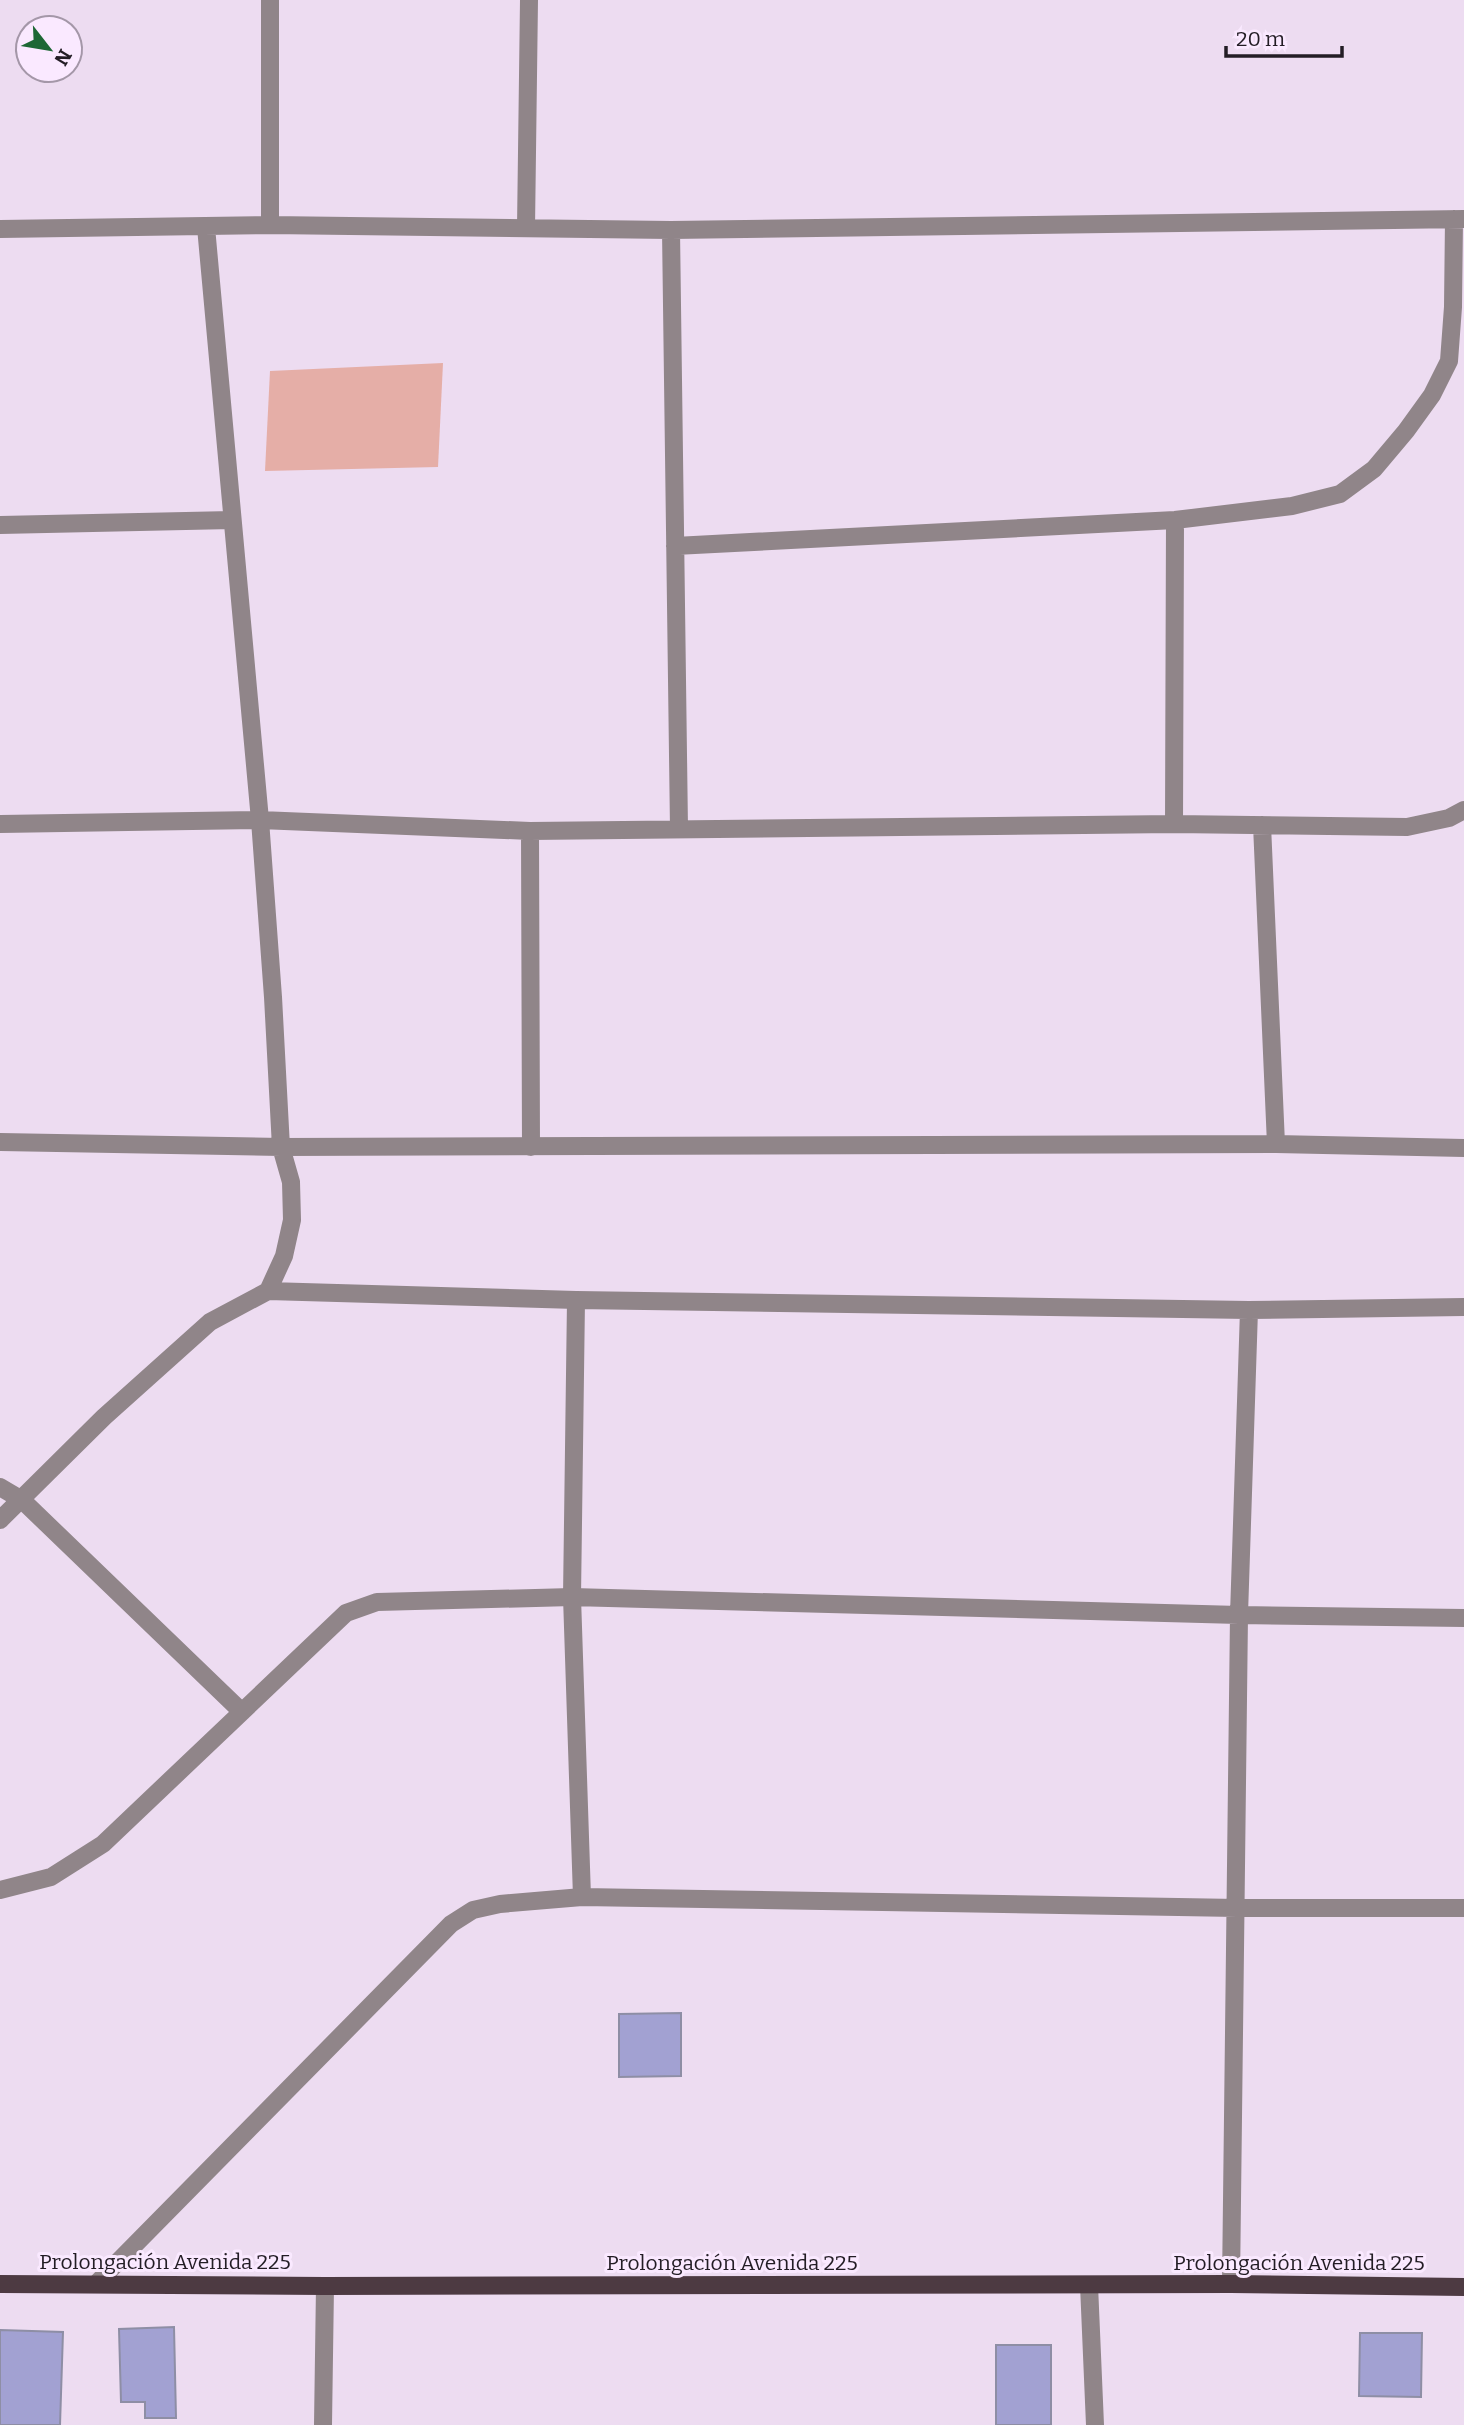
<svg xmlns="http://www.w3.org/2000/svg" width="1464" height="2425" font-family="Bitter,serif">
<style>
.green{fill:#e5aea7}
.building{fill:#a2a1d2;stroke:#8e8ea5;stroke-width:2}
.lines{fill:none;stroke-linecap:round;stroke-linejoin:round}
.minor{stroke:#908589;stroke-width:18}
.major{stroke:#4d3a42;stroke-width:18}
.labels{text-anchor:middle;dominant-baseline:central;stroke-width:6;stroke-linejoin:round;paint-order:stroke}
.street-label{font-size:21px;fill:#231d25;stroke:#fae9ff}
</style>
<rect width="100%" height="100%" fill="#eddcf1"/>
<path class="green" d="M443,363L438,467L265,471L270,371Z"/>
<path class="building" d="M681,2013V2076L619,2077V2014Z
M174,2327L176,2418H145V2402H121L119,2329Z
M0,2330L63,2332L60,2425H0Z
M1360,2333H1422L1421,2397L1359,2396Z
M996,2345H1051V2425H996Z"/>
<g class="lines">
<path class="minor" d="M270,0V225
M526,228L529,0
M0,229L270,225L671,230L1464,219
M671,230L679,829
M0,525L232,520
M675,546L1175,520L1292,506L1340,494L1374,469L1406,431L1432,395L1449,361L1453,307L1454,219
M0,824L260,820L530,831L1174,824L1407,827L1449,818L1464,810
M1174,824L1175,520
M1262,825L1276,1144
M530,831L531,1147
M0,1142L281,1147L1276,1144L1464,1148
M268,1291L576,1300L1249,1310L1464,1307
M576,1300L572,1597L582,1897
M0,1487L22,1500L242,1712
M0,1520L104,1417L210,1322L268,1291L284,1256L292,1220L291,1182L281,1147L273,997L260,820L206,227
M0,1890L51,1877L103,1844L346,1613L377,1602L572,1597L1239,1615L1464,1618
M97,2283L451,1924L473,1910L500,1904L582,1897L1237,1908H1464
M1231,2284L1239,1615L1249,1310
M1089,2285L1095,2425
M323,2425L325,2286"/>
<path class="major" d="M0,2284L325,2286L1231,2284L1464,2287"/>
</g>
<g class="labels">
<g class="street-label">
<text x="165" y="2262">Prolongación Avenida 225</text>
<text x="732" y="2263">Prolongación Avenida 225</text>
<text x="1299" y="2263">Prolongación Avenida 225</text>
</g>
</g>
<g transform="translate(49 49) rotate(121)"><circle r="33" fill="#fae9ff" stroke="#a497a8" stroke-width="2"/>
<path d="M0-5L12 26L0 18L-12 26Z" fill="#1d6735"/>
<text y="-10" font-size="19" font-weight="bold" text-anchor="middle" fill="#231d25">N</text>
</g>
<path d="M1226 46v10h116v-10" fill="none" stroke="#231d25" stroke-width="3.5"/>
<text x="1236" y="46" font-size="21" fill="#231d25" stroke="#fae9ff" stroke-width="5" paint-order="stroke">20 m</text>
</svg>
